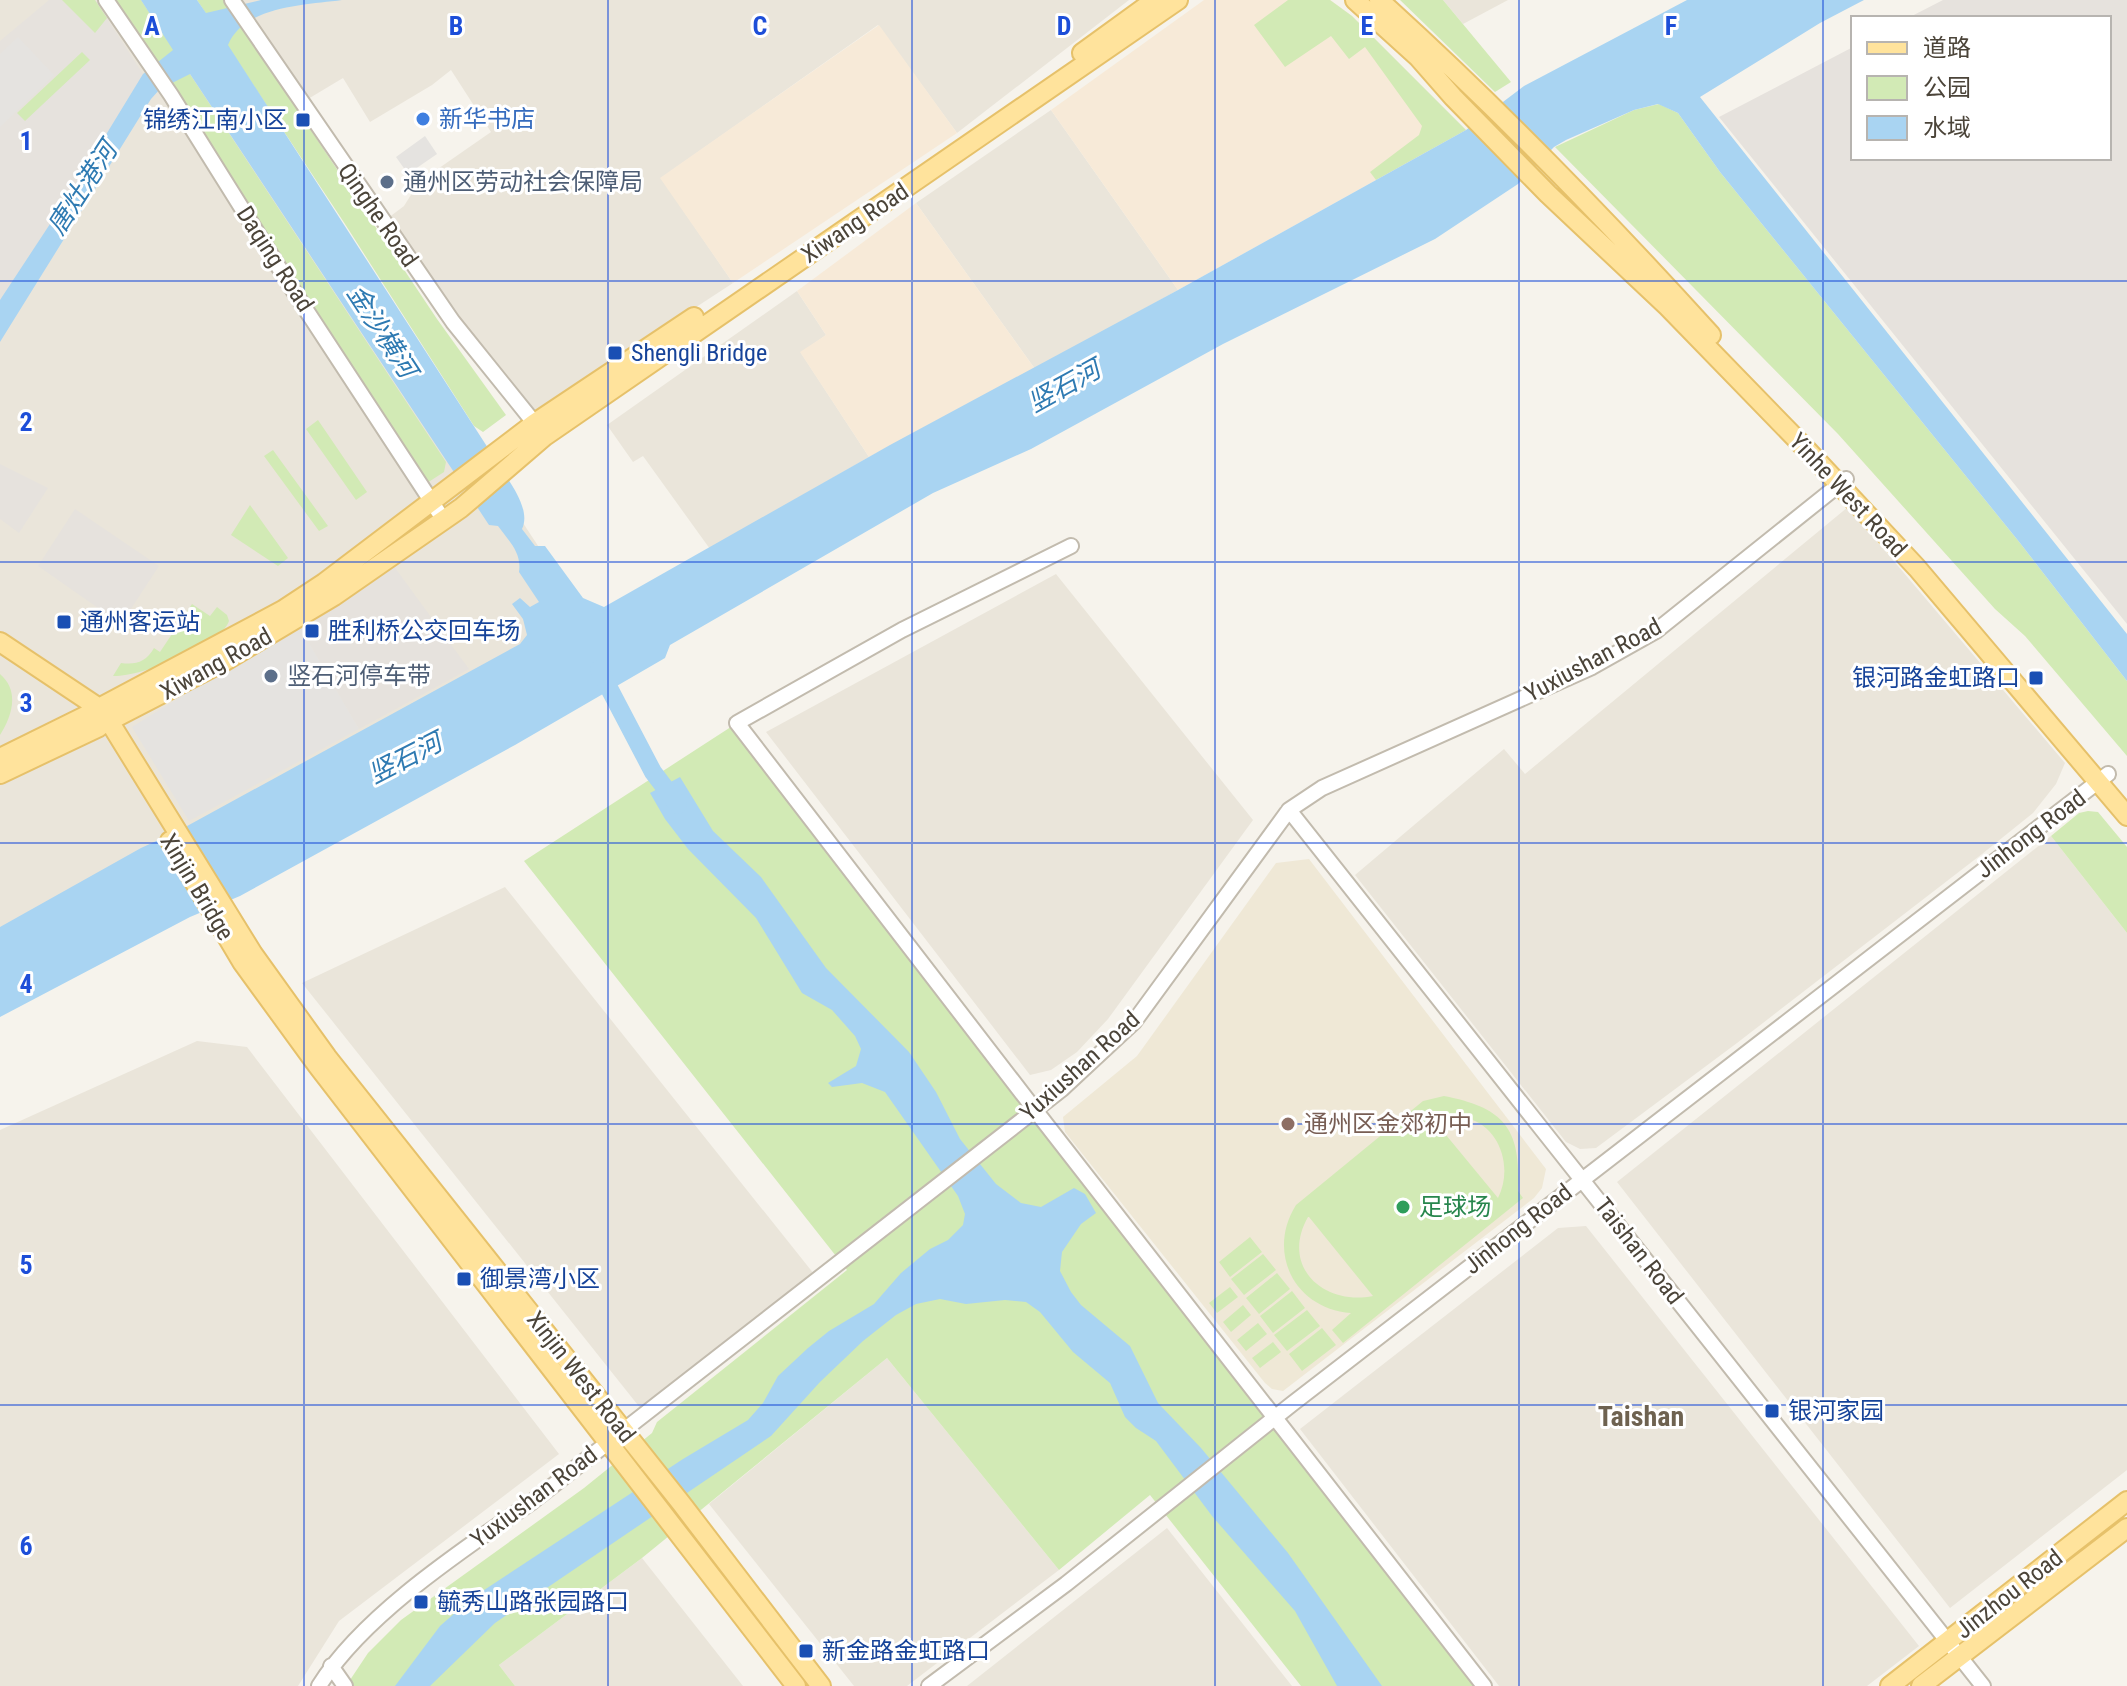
<svg xmlns="http://www.w3.org/2000/svg" width="2127" height="1686" font-family="'Roboto Condensed','Noto Sans SC',sans-serif">
<style>
.residential{fill:#eae5da}
.commercial{fill:#f7ead8}
.industrial{fill:#e6e2dd}
.education{fill:#efe8d6}
.green{fill:#d2eab5;fill-rule:evenodd}
.parking{fill:#e5e3e0}
.water{fill:#a9d4f2}
.lines{fill:none;stroke-linecap:round;stroke-linejoin:round}
.river{stroke:#a9d4f2;stroke-width:18}
.minor-casing{stroke:#c2bbae;stroke-width:18}
.major-casing{stroke:#e6c16a;stroke-width:22}
.minor{stroke:#fff;stroke-width:14}
.major{stroke:#ffe39c;stroke-width:18}
.grid{fill:none;stroke:#1d4ed8;stroke-width:2;stroke-opacity:0.55}
.shop-dot{fill:#3f7fe0;stroke:#fff;stroke-width:3}
.transit-dot{fill:#1a4fb4;stroke:#fff;stroke-width:3}
.service-dot{fill:#5c6f8a;stroke:#fff;stroke-width:3}
.education-dot{fill:#8d6e63;stroke:#fff;stroke-width:3}
.leisure-dot{fill:#2e9e5b;stroke:#fff;stroke-width:3}
.labels{text-anchor:middle;dominant-baseline:central;stroke-width:6;stroke-linejoin:round;paint-order:stroke}
.shop-label{font-size:24px;fill:#366cbe;stroke:#fff;text-anchor:start}
.transit-label{font-size:24px;fill:#164399;stroke:#fff;text-anchor:start}
.service-label{font-size:24px;fill:#4e5e75;stroke:#fff;text-anchor:start}
.street-label{font-size:24px;fill:#4b4439;stroke:#fff}
.education-label{font-size:24px;fill:#785e54;stroke:#fff;text-anchor:start}
.leisure-label{font-size:24px;fill:#27864d;stroke:#fff;text-anchor:start}
.water-label{font-size:26px;font-style:italic;fill:#2e7ab2;stroke:#fff}
.quarter-label{font-size:28px;font-weight:bold;fill:#6e6250;stroke:#fff}
.grid-label{font-size:26px;text-anchor:middle;font-weight:bold;fill:#1d4ed8;stroke:#fff;stroke-width:6;stroke-linejoin:round;paint-order:stroke}
</style>
<rect width="100%" height="100%" fill="#f6f3ec"/>
<path class="residential" d="M0,0H179L598,637L0,963Z
M241,0H1129L957,133L878,25L661,178L733,283L534,413L449,311L388,218L404,206L419,182L491,132L451,70L432,85L370,122L343,78L308,99Z
M1443,0H1508L1463,24Z
M1051,110L1178,290L1035,369L916,203Z
M797,291L826,335L801,353L869,457L710,549L643,456L633,462L607,425Z
M1848,507L2065,763L2056,784L2033,813L1982,854L1737,1043L1596,1148L1580,1149L1566,1142L1355,875L1504,749L1525,774Z
M1056,574L1253,820L1108,1019L1077,1052L1051,1070L1030,1075L766,732Z
M2051,836L2127,933V1470L1950,1608L1617,1182Z
M505,887L814,1274L641,1409L302,983Z
M197,1041L247,1047L559,1454L339,1621L298,1686H0V1130Z
M1586,1226L1919,1646L1867,1686H1499L1300,1429L1558,1228Z
M887,1358L1059,1570L907,1686H854L709,1504Z
M1167,1528L1292,1686H967Z
M642,1558L743,1686H515L499,1665Z"/>
<path class="commercial" d="M1204,0H1330L1352,16L1466,130L1178,290L1051,110Z
M879,25L957,133L733,283L660,178Z
M916,203L1035,369L869,457L800,352L826,335L797,291Z"/>
<path class="industrial" d="M49,0H95L143,74L71,192L0,300V41Z
M1943,0H2127V624L1719,117L1853,47V158H2109V18H1908Z
M0,464L48,488L19,533L0,519Z
M75,509L159,566L121,624L38,566Z
M393,565L469,669L359,729L298,624Z"/>
<path class="education" d="M1309,859L1546,1169L1542,1188L1534,1198L1283,1391L1272,1389L1265,1383L1065,1132L1063,1117L1137,1056L1276,863Z"/>
<path class="green" d="M62,0H95L107,18L95,33Z
M113,0H141L446,462L444,472L427,483L176,93Z
M197,0H224L437,319L506,415L483,432L474,426L345,224Z
M1288,0H1330L1352,16L1466,130L1376,180L1370,172L1419,135L1422,126L1365,47L1349,59L1331,36L1285,67L1254,25Z
M1400,0H1443L1511,82L1495,92Z
M82,52L90,60L25,121L17,113Z
M1659,104L1678,113L1720,172L2020,543L2127,681V756L2025,636L1995,609L1838,434L1555,147L1634,110Z
M318,420L367,492L356,500L306,429Z
M273,450L328,526L319,531L264,456Z
M250,505L288,558L278,566L231,535Z
M192,604L210,616L217,607L227,615L229,621C220,647 140,677 113,676L121,663C136,665 146,662 154,648L160,652Z
M0,674C20,691 12,716 0,735Z
M737,723L1484,1686H1301L1150,1495L1059,1570L887,1358L642,1558L499,1665L515,1686H346L368,1653L401,1620L584,1488L652,1433L657,1422L847,1270L524,861Z
M2088,811L2098,812L2127,847V933L2051,836L2079,813Z
M1444,1096C1506,1108 1521,1130 1518,1191L1523,1198L1343,1343L1332,1330L1351,1313C1295,1309 1266,1253 1296,1205L1423,1101ZM1435,1115C1445,1115 1457,1115 1467,1118C1501,1127 1513,1169 1498,1198L1432,1118ZM1308,1217H1309L1373,1296C1323,1306 1280,1266 1308,1217Z
M1250,1237L1262,1252L1230,1277L1219,1262Z
M1263,1254L1276,1270L1244,1295L1231,1279Z
M1277,1273L1290,1289L1259,1314L1246,1298Z
M1230,1287L1238,1297L1217,1313L1209,1303Z
M1292,1291L1305,1308L1273,1333L1260,1316Z
M1243,1305L1251,1315L1231,1332L1223,1322Z
M1307,1310L1320,1326L1287,1351L1274,1335Z
M1258,1323L1267,1334L1246,1351L1237,1340Z
M1322,1328L1336,1345L1302,1371L1289,1354Z
M1273,1342L1281,1352L1260,1368L1252,1358Z"/>
<path class="parking" d="M18,37L54,75L0,127V54Z
M425,136L437,154L408,174L396,157Z
M298,624L359,729L189,821L132,727Z"/>
<path class="water" d="M141,0H197L206,13L261,0H342C305,5 244,6 228,45L497,462C507,479 532,508 522,529L535,546H545L583,598L604,607L890,445L1178,290L1466,130L1524,86L1687,0H1864L1820,23L1700,97L2127,634V681L2020,543L1720,172L1678,113L1658,104L1634,110L1566,140L1554,147L1518,184L1435,239L1223,344L1031,449L933,493L670,645L665,658L515,745L240,896L190,917L0,1017V927L141,848L178,831L520,644L527,635L523,619L512,604L520,598L530,607L539,602L519,572C522,553 509,541 498,526L489,525L190,74L160,89L151,99L0,342V300L71,192L143,74L173,50Z
M680,777L713,831L761,877L826,968L909,1052L936,1092L960,1139L996,1184L1021,1203L1041,1207L1074,1188L1085,1194L1096,1213L1081,1224L1062,1252L1060,1271L1071,1292L1081,1305L1130,1346L1158,1403L1201,1448L1288,1553L1382,1686H1337L1295,1611L1212,1516L1156,1441L1136,1428L1125,1417L1110,1383L1073,1352L1040,1312L1026,1302L1005,1300L966,1304L940,1299L916,1304L896,1315L863,1341L820,1382L771,1436L495,1623L430,1686H395L440,1626L472,1598L683,1459L748,1420L763,1403L778,1376L808,1348L829,1331L874,1304L901,1273L930,1249L948,1240L963,1225L965,1214L958,1196L885,1092L862,1083L832,1087L828,1083L856,1066L861,1049L855,1036L832,1010L802,993L756,918L688,849L665,819L650,793Z"/>
<g class="lines">
<path class="river" d="M599,669L653,772L678,805"/>
<defs>
<path id="minor" d="M106,0L171,95L293,290L443,519
M232,0L453,322L540,430
M1071,546L902,630L737,723L1035,1110L1484,1686
M1289,810L1983,1686
M331,1666L345,1686
M319,1686C363,1615 464,1549 533,1501L1062,1089L1134,1022L1289,810L1322,788L1592,667L1656,631L1846,479
M929,1686L1066,1584L1292,1404L2108,774"/>
<path id="major" d="M1355,0L1418,57L1453,97L1548,194L1668,307L1806,449L1917,568L2127,816
M1379,0C1496,106 1605,218 1711,335
M1082,53L1155,0
M0,642L99,708L109,721L253,954L327,1057L681,1503L821,1686
M99,708L283,610L324,583L535,423L694,317
M109,721L225,661L334,596L461,508L545,436L1178,0
M0,758L89,714
M0,774L99,727
M170,841L242,962L317,1065L796,1686
M1890,1686L2127,1501
M1921,1686L2127,1528"/>
</defs>
<use href="#minor" class="minor-casing"/>
<use href="#major" class="major-casing"/>
<use href="#minor" class="minor"/>
<use href="#major" class="major"/>
</g>
<path class="grid" d="M304,0V1686M608,0V1686M912,0V1686M1215,0V1686M1519,0V1686M1823,0V1686M0,281H2127M0,562H2127M0,843H2127M0,1124H2127M0,1405H2127"/>
<circle class="shop-dot" cx="423" cy="119" r="8"/>
<g class="transit-dot">
<rect x="295" y="112" width="16" height="16" rx="4"/>
<rect x="607" y="345" width="16" height="16" rx="4"/>
<rect x="56" y="614" width="16" height="16" rx="4"/>
<rect x="304" y="623" width="16" height="16" rx="4"/>
<rect x="2028" y="670" width="16" height="16" rx="4"/>
<rect x="456" y="1271" width="16" height="16" rx="4"/>
<rect x="1764" y="1403" width="16" height="16" rx="4"/>
<rect x="413" y="1594" width="16" height="16" rx="4"/>
<rect x="798" y="1643" width="16" height="16" rx="4"/>
</g>
<g class="service-dot">
<circle cx="387" cy="182" r="8"/>
<circle cx="271" cy="676" r="8"/>
</g>
<circle class="education-dot" cx="1288" cy="1124" r="8"/>
<circle class="leisure-dot" cx="1403" cy="1207" r="8"/>
<g class="labels">
<g class="shop-label">
<text x="439" y="119">新华书店</text>
</g>
<g class="transit-label">
<text x="287" y="120" text-anchor="end">锦绣江南小区</text>
<text x="631" y="353">Shengli Bridge</text>
<text x="80" y="622">通州客运站</text>
<text x="328" y="631">胜利桥公交回车场</text>
<text x="2020" y="678" text-anchor="end">银河路金虹路口</text>
<text x="480" y="1279">御景湾小区</text>
<text x="1788" y="1411">银河家园</text>
<text x="437" y="1602">毓秀山路张园路口</text>
<text x="822" y="1651">新金路金虹路口</text>
</g>
<g class="service-label">
<text x="403" y="182">通州区劳动社会保障局</text>
<text x="287" y="676">竖石河停车带</text>
</g>
<g class="street-label">
<text transform="translate(378 215) rotate(55)">Qinghe Road</text>
<text transform="translate(855 223) rotate(-34)">Xiwang Road</text>
<text transform="translate(275 259) rotate(57)">Daqing Road</text>
<text transform="translate(1848 495) rotate(47)">Yinhe West Road</text>
<text transform="translate(1593 660) rotate(-28)">Yuxiushan Road</text>
<text transform="translate(216 664) rotate(-29)">Xiwang Road</text>
<text transform="translate(2031 834) rotate(-37)">Jinhong Road</text>
<text transform="translate(197 887) rotate(59)">Xinjin Bridge</text>
<text transform="translate(1080 1066) rotate(-42)">Yuxiushan Road</text>
<text transform="translate(1518 1229) rotate(-38)">Jinhong Road</text>
<text transform="translate(1639 1251) rotate(52)">Taishan Road</text>
<text transform="translate(581 1377) rotate(52)">Xinjin West Road</text>
<text transform="translate(534 1497) rotate(-37)">Yuxiushan Road</text>
<text transform="translate(2009 1594) rotate(-38)">Jinzhou Road</text>
</g>
<g class="education-label">
<text x="1304" y="1124">通州区金郊初中</text>
</g>
<g class="leisure-label">
<text x="1419" y="1207">足球场</text>
</g>
<g class="water-label">
<text transform="translate(82 188) rotate(-57)">唐灶港河</text>
<text transform="translate(382 331) rotate(57)">金沙横河</text>
<text transform="translate(1064 386) rotate(-29)">竖石河</text>
<text transform="translate(405 758) rotate(-27)">竖石河</text>
</g>
<g class="quarter-label">
<text x="1641" y="1416">Taishan</text>
</g>
</g>
<g class="grid-label">
<text x="152" y="35">A</text>
<text x="456" y="35">B</text>
<text x="760" y="35">C</text>
<text x="1064" y="35">D</text>
<text x="1367" y="35">E</text>
<text x="1671" y="35">F</text>
<text x="26" y="150">1</text>
<text x="26" y="431">2</text>
<text x="26" y="712">3</text>
<text x="26" y="993">4</text>
<text x="26" y="1274">5</text>
<text x="26" y="1555">6</text>
</g>
<rect x="1851" y="16" width="260" height="144" fill="#ffffff" stroke="#b7b4b0" stroke-width="2"/>
<rect x="1867" y="42" width="40" height="12" fill="#ffe39c" stroke="#b7b4b0" stroke-width="2"/>
<text x="1923" y="56" font-size="24" fill="#4b4439">道路</text>
<rect x="1867" y="76" width="40" height="24" fill="#d2eab5" stroke="#b7b4b0" stroke-width="2"/>
<text x="1923" y="96" font-size="24" fill="#4b4439">公园</text>
<rect x="1867" y="116" width="40" height="24" fill="#a9d4f2" stroke="#b7b4b0" stroke-width="2"/>
<text x="1923" y="136" font-size="24" fill="#4b4439">水域</text>
</svg>
